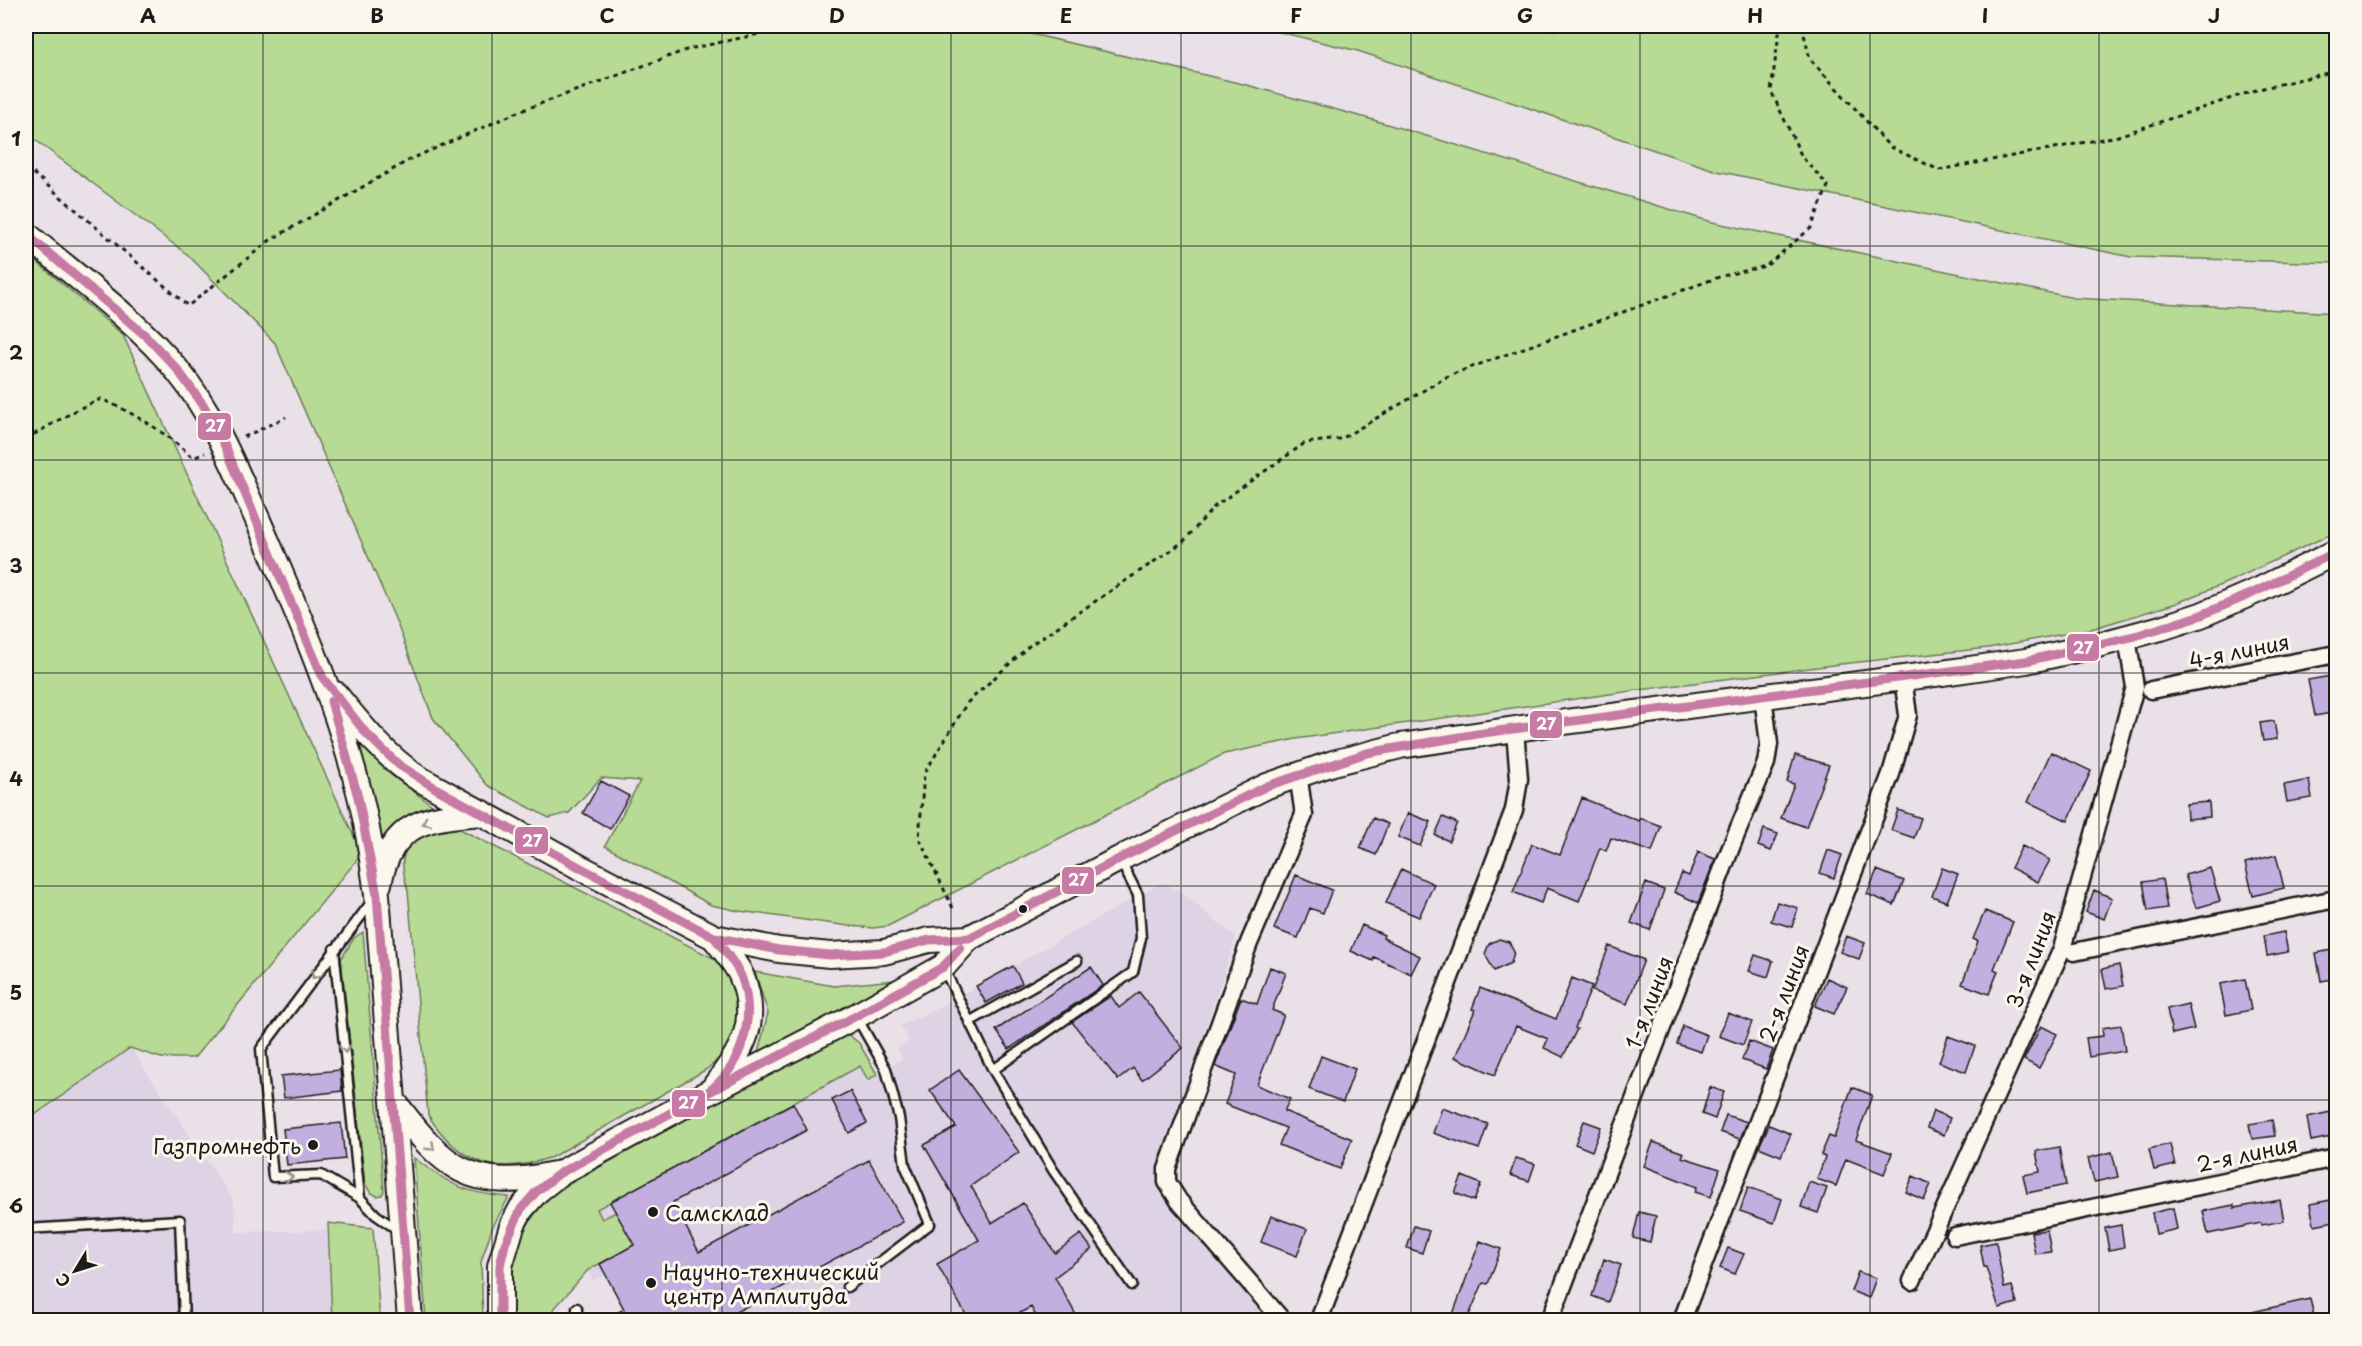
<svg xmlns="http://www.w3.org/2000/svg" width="2362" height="1346" font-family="'Playpen Sans',sans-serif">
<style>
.built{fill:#ded2e5}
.green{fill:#b7da94;stroke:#6a7b58;stroke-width:1.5}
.building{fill:#c2afdf;stroke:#1c1c1c;stroke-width:1.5}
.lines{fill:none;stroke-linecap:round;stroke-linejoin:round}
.lane-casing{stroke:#1c1c1c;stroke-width:13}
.street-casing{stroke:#1c1c1c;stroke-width:21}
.secondary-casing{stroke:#1c1c1c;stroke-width:28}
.path{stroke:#1c1c1c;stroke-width:3;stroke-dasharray:4.5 4.5;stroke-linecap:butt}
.lane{stroke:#fbf7ec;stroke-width:8}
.street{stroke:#fbf7ec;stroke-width:16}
.secondary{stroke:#fbf7ec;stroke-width:24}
.bus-1-casing{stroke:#fbf7ec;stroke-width:14}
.bus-1{stroke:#c67aa4;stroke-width:9}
.oneway{stroke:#97948e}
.grid{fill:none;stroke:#1c1c1c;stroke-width:1.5;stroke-opacity:0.55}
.bus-dot{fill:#1c1c1c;stroke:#fbf7ec;stroke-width:2}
.labels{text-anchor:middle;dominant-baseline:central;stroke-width:6;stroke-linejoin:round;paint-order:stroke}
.street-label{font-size:21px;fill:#1c1c1c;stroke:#fbf7ec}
.poi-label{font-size:21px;fill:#1c1c1c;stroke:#fbf7ec;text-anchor:start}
.line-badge{stroke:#fbf7ec;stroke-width:2}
.badge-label{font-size:16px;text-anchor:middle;font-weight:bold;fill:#fff}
.neatline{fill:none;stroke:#1c1c1c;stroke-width:2}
.grid-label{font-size:20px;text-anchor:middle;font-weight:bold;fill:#1c1c1c}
</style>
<rect width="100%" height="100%" fill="#eae1e8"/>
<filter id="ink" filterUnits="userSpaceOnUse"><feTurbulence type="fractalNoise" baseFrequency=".0167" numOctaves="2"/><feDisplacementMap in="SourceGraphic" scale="12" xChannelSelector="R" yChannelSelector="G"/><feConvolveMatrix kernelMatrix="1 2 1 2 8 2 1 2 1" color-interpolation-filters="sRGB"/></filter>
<g filter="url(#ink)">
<path class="built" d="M1163,882L1183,894L1236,937L1155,1179L1267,1320H604L630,1306L627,1299L620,1302L609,1280L612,1271L593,1281L588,1270L634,1245L615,1212L601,1219L596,1209L861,1066L869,1080L903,1058L897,1049L909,1040L900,1026L945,1004Z
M130,1047L234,1201L236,1232L327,1230L332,1320H26V1121Z"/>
<path class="green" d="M26,26H998L1247,85L1370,119L1712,222L2074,298L2336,313V532L2228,582L2177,603L2091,629L1988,648L1841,664L1624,692L1296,739L1224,754L888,926L874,928L849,926L739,911L711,905L605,846L640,781L601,778L569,813L549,818L487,785L433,718L396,621L275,343L188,255L26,133Z
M1255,26H2336V263L2131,257L1717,171L1358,51Z
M26,253L123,335L362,854L194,1058H161L130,1048L26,1121Z
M357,739L391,775L432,805C409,813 393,823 381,845Z
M449,826L462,830L719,961C748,999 745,1040 707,1069L552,1157C496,1176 460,1165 428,1115L408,891C406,882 402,871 403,862C403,837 431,832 449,826Z
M363,932L384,1191L382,1195L377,1196L370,1192L365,1184L341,959L354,938Z
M755,972L834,986L905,979L756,1061L768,1013Z
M844,1031L859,1043L877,1074L868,1080L860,1066L597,1209L602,1219L616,1212L634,1245L588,1270L554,1309V1320H513C513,1304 510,1285 512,1269C515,1239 534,1212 555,1192Z
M414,1158C451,1185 463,1193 509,1197L492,1228L481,1262L483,1320H426Z
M328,1223L373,1228L380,1320H332Z"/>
<path class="building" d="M2337,675V712L2315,716L2308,680Z
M2274,721L2277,739L2263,741L2260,723Z
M2051,752L2091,771L2068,821L2028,802Z
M1795,755L1829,765L1806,827L1781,818L1794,784L1787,782Z
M2309,780L2312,798L2287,802L2284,785Z
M601,781L629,796L610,829L583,813Z
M1582,798L1639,821L1640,818L1661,826L1652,852L1611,838L1606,851L1600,848L1579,901L1547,888L1541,903L1513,892L1532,844L1560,855Z
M2209,802L2210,817L2187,819L2186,804Z
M1898,810L1921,818L1914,838L1891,830Z
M1408,813L1431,822L1420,846L1398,837Z
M1443,817L1457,823L1449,841L1435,835Z
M1373,818L1388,824L1376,855L1360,848Z
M1764,829L1778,834L1771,851L1758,846Z
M2022,846L2050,860L2038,882L2011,868Z
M1828,850L1842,855L1834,878L1820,873Z
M1698,852L1715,859L1698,903L1674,892L1682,873L1689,876Z
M2276,855L2284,888L2253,896L2245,863Z
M1942,868L1958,874L1947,902L1932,896Z
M2210,868L2220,901L2196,908L2185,875Z
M1401,869L1434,884L1419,917L1386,903Z
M1877,870L1904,881L1894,905L1867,894Z
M1296,875L1332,890L1323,913L1310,908L1298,938L1274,929Z
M2162,879L2167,908L2148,911L2143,882Z
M1646,883L1664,890L1650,930L1631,923Z
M2094,890L2112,898L2104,919L2086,912Z
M1777,902L1798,908L1792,927L1771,921Z
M1985,911L2013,922L1994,969L1998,971L1989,994L1962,984L1978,941L1973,939Z
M1362,925L1384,935L1383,938L1420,956L1411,974L1374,957L1373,961L1351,951Z
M2284,932L2288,952L2267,956L2264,936Z
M1846,936L1865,943L1859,959L1840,952Z
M1499,939L1509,942L1514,952L1511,963L1494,971L1485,954L1489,944Z
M1609,946L1644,960L1627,1004L1592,991Z
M2337,949V978L2321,981L2316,953Z
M1755,955L1773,961L1768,977L1749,971Z
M2119,965L2123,986L2106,989L2102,969Z
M1013,966L1022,983L986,1003L976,986Z
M1091,967L1103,985L1009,1049L996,1030Z
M1270,967L1286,973L1272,1010L1284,1015L1257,1085L1290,1099L1284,1111L1352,1139L1340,1169L1279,1145L1286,1128L1225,1104L1236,1075L1215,1066L1241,998L1257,1004Z
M1572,978L1592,986L1575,1028L1577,1029L1563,1057L1544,1048L1548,1039L1516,1026L1495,1075L1455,1057L1475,1010L1472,1009L1480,988L1556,1019Z
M1827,978L1847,987L1834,1014L1815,1006Z
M2245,979L2251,1010L2226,1015L2220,984Z
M1139,992L1183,1048L1142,1080L1133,1068L1118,1080L1072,1022L1111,996L1119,1008Z
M2188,1004L2194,1029L2172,1034L2167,1009Z
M1728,1013L1752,1022L1743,1045L1719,1036Z
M2121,1025L2125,1051L2089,1057L2086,1038L2103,1036L2102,1028Z
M1683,1026L1707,1035L1701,1052L1677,1044Z
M2041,1026L2057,1034L2039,1068L2024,1060Z
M1948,1036L1975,1046L1966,1072L1939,1062Z
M1749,1041L1773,1050L1766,1069L1742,1060Z
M1321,1056L1355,1069L1343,1102L1309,1089Z
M340,1070L342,1091L284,1098L281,1076Z
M959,1070L1019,1152L971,1186L992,1223L1023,1203L1055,1253L1081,1234L1092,1249L1055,1277L1076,1315L1066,1320H1038L1031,1307L1007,1320H969L937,1264L979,1240L924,1145L956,1127L930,1090Z
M1710,1087L1724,1092L1715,1119L1702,1114Z
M1852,1087L1872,1095L1856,1140L1892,1153L1884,1174L1846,1159L1836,1186L1817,1179L1825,1157L1821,1155L1829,1136L1834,1138Z
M850,1091L867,1123L849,1133L832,1100Z
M793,1103L807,1130L673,1202L699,1252L869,1160L903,1222L721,1320H604L624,1309L600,1264L634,1245L610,1202Z
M1442,1108L1488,1124L1479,1149L1433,1133Z
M1933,1111L1950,1118L1944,1135L1927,1128Z
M2331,1112L2336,1136L2311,1141L2307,1117Z
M1726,1115L1747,1122L1740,1139L1720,1132Z
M2272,1120L2275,1136L2252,1139L2249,1124Z
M1584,1121L1601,1127L1592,1151L1575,1144Z
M341,1123L345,1159L287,1165L283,1129Z
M1769,1125L1791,1134L1781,1156L1759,1147Z
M1653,1142L1684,1153L1682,1157L1720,1169L1711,1197L1695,1192L1697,1187L1644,1166Z
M2170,1144L2175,1165L2154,1170L2149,1149Z
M2059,1147L2066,1185L2027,1193L2023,1175L2040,1172L2036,1151Z
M2112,1152L2118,1177L2094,1182L2088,1158Z
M1516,1158L1535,1164L1529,1181L1510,1175Z
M1462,1176L1481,1184L1474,1201L1455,1193Z
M1913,1176L1931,1184L1924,1200L1906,1192Z
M1809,1182L1827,1188L1818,1213L1801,1207Z
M1748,1187L1782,1199L1774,1223L1740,1211Z
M2280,1200L2284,1221L2262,1225L2261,1223L2208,1234L2203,1211L2234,1205V1208Z
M2331,1200L2335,1221L2314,1225L2310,1204Z
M2173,1208L2177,1229L2156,1234L2152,1213Z
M1639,1212L1656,1216L1650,1242L1633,1238Z
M1271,1216L1307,1229L1297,1256L1261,1242Z
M2121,1225L2124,1247L2109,1250L2105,1228Z
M1414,1226L1429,1231L1422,1253L1407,1248Z
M2047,1230L2051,1252L2035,1254L2031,1232Z
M1480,1241L1501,1249L1488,1284L1483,1283L1467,1320L1453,1314Z
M1996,1242L2004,1288L2012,1286L2017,1303L1999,1308L1986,1267H1984L1980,1245Z
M1728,1248L1744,1254L1735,1274L1720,1268Z
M1604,1259L1621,1265L1608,1302L1592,1296Z
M1858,1272L1876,1278L1869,1298L1851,1291Z
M2310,1299L2314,1316L2293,1320H2243V1314Z"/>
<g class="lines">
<defs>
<path id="lane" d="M373,900L261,1049L273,1177L321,1175L360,1198L376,1215L398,1230
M334,949L360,1198
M944,969L993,1070L1053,1170L1132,1285
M969,1022L1077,961
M993,1070L1133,972L1141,938L1138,895L1120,860
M26,1229L180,1220L184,1320
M847,1287L930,1224L905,1165L899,1118L886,1069L856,1016
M577,1308V1320"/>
<path id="street" d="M2151,690L2336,654
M2074,952L2336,899
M1955,1236L2336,1158
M1912,1281L2062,949L2135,687L2127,638
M1282,1320L1179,1201L1167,1182V1169L1249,943L1304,815L1298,774
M1319,1320L1514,810L1519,779L1515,730
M1550,1320L1733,842L1766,763L1769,744L1763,696
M1682,1320L1891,774L1908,715L1903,678"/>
<path id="secondary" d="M26,234C76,277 135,319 177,370C215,416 236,471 260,525C296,609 334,695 357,784C367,820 372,858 377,895L410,1320
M335,694C360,725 384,755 418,778L583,869L714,937L779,950L830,955L884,952L929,940L969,938
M379,884C391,821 427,817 483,813
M714,937C723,949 735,962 741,975C761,1022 742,1050 715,1086
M394,1102C444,1168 469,1192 555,1174
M500,1320V1266L512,1226L521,1209L537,1191L560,1173L711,1091L856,1016L943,967L969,938L1119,859L1267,786L1333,763L1400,746L1550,724L1942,673L2026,661L2094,646L2161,628L2201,615L2261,589L2336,552"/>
</defs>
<use href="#lane" class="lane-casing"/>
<use href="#street" class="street-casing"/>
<use href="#secondary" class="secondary-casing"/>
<path class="path" d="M1542,26L1557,30L1583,26
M1802,26L1810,59L1890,147L1939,170L2118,136L2259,89L2336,71
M26,167L188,306L269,241L411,159L518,112L689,49L797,26
M244,437L286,417
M26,439L78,409L101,399C136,414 165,432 193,458L205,453
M953,908L919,838L924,774L967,703L1029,646L1183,542L1215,506L1305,443L1341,439L1450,375L1722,276L1766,266L1811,228L1828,186L1802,157L1771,91L1780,26"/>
<use href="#lane" class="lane"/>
<use href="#street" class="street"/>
<use href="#secondary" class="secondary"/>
<defs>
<path id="bus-1" d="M26,234L146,336L177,369L204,406L225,446L323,678L365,732L383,750L399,765L437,789L583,869L714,937L779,950L830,955L884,952L929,940L969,938L1119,859L1267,786L1367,753L1483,733L2026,661L2135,636L2199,616L2251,594L2336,552
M331,701L358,797L377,895L410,1320
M699,1098C740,1074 758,1020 741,976C735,962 723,949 714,937
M500,1320V1266L505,1244L521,1209L537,1191L560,1173L711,1091L856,1016L943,967L960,948"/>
</defs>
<use href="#bus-1" class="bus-1-casing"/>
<use href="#bus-1" class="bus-1"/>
</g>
<defs><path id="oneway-chevron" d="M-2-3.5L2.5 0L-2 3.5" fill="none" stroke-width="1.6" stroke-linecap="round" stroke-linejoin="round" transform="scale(1.5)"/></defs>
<g class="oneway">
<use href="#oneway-chevron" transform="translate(426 822) rotate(157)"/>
<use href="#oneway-chevron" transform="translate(315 975) rotate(126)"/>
<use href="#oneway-chevron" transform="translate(345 1049) rotate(84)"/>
<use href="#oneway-chevron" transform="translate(431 1147) rotate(43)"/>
<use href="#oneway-chevron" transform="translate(289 1177) rotate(-3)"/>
</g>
</g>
<path class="grid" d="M263,26V1320M492,26V1320M722,26V1320M951,26V1320M1181,26V1320M1411,26V1320M1640,26V1320M1870,26V1320M2099,26V1320M26,246H2336M26,460H2336M26,673H2336M26,886H2336M26,1100H2336"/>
<g class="bus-dot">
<circle cx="1023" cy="909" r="5"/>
<circle cx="313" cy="1145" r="6"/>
<circle cx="653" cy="1212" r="6"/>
<circle cx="651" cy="1283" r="6"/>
</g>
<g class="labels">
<g class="street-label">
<text transform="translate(2239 650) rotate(-11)">4-я линия</text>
<text transform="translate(2030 959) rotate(-69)">3-я линия</text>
<text transform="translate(1783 993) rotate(-69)">2-я линия</text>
<text transform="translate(1648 1002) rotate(-69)">1-я линия</text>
<text transform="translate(2247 1153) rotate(-12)">2-я линия</text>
</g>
<g class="poi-label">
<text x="301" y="1145" text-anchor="end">Газпромнефть</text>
<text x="665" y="1212">Самсклад</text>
<text x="663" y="1271">Научно-технический<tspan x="663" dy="24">центр Амплитуда</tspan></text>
</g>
</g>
<g class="line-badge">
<rect x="197" y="412" width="35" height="29" rx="6" fill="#c67aa4"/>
<rect x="2066" y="633" width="34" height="29" rx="6" fill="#c67aa4"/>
<rect x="1529" y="710" width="34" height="29" rx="6" fill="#c67aa4"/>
<rect x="514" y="826" width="35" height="29" rx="6" fill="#c67aa4"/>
<rect x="1061" y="866" width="34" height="29" rx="6" fill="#c67aa4"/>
<rect x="671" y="1089" width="35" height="29" rx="6" fill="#c67aa4"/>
</g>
<g class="badge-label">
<text x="215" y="432">27</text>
<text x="2083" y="654">27</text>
<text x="1546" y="730">27</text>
<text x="532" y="847">27</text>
<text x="1078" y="886">27</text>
<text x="688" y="1109">27</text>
</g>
<rect width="2362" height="1346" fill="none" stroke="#fbf7ec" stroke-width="66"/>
<g transform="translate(75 1271) rotate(232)" stroke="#fbf7ec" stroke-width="4.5" paint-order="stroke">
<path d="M0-4.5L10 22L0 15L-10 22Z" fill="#1c1c1c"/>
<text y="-9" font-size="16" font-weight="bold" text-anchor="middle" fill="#1c1c1c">С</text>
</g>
<rect x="33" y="33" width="2296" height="1280" class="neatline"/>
<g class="grid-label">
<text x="148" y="23">A</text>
<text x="377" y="23">B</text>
<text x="607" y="23">C</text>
<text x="837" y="23">D</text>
<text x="1066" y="23">E</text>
<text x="1296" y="23">F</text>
<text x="1525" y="23">G</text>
<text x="1755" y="23">H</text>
<text x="1985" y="23">I</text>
<text x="2214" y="23">J</text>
<text x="16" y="146">1</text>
<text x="16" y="360">2</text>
<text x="16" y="573">3</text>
<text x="16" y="786">4</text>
<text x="16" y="1000">5</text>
<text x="16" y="1213">6</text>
</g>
</svg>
